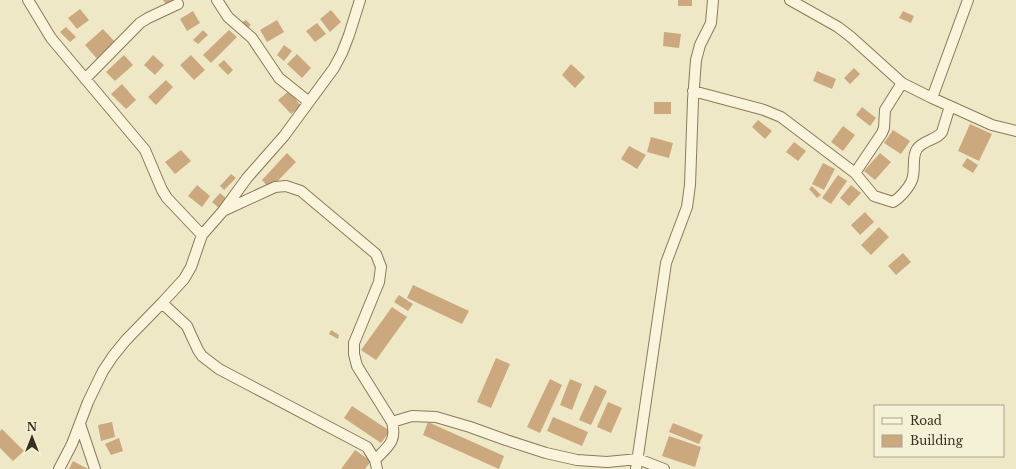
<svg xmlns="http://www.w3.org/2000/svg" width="1016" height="469" font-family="'Libre Baskerville',serif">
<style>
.building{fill:#cca87e}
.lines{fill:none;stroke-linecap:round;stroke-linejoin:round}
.minor-casing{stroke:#8a7a5c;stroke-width:12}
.minor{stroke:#f9f4db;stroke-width:10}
</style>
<rect width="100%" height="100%" fill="#eee8c7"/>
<path class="building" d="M163,0H174L167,6Z
M678,0H692V6H678Z
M80,9L89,20L77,29L68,18Z
M331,10L341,22L330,32L320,19Z
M193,11L200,23L187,31L180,19Z
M903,11L914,16L911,23L899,18Z
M246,20L251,25L245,30L239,24Z
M277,20L284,32L267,42L260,30Z
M317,23L326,34L315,42L306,31Z
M66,27L76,37L70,42L60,32Z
M103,29L116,43L98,60L85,45Z
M203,30L208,35L198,44L193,40Z
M229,30L237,37L211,63L203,55Z
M664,32L681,34L679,48L663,46Z
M284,45L292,51L284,61L277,55Z
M297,54L311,68L302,78L287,64Z
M124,55L133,65L115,81L106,72Z
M153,55L164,65L155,75L144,65Z
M191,55L205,70L194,80L180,65Z
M224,60L233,70L228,75L218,65Z
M571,64L585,77L575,88L562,75Z
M854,68L860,74L850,84L844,78Z
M817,71L836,79L832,89L813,81Z
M166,80L173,87L156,105L148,97Z
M122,84L136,100L126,109L111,94Z
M289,91L301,106L291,114L278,100Z
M654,102H671V114H654Z
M862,107L876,118L870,126L856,115Z
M758,120L772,131L765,139L752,127Z
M970,124L992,134L979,161L958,151Z
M843,126L855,135L843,151L831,142Z
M893,130L910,141L901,154L884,143Z
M651,137L673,143L669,158L647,152Z
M794,142L806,151L798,161L786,152Z
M629,146L646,155L637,169L621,159Z
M181,150L191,161L175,174L165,162Z
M287,153L296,162L270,189L262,180Z
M880,153L891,162L875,180L864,171Z
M967,158L978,165L973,173L962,166Z
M823,163L835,169L824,190L812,184Z
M231,174L236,178L224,190L220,186Z
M838,175L847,181L831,204L822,198Z
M197,185L210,196L202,207L188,196Z
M851,185L861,193L849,206L840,198Z
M812,186L821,195L817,198L809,189Z
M220,193L228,200L220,209L212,202Z
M865,212L874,222L860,235L851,225Z
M879,227L889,237L871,255L861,245Z
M903,253L911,262L896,275L888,266Z
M413,285L469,311L462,324L407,298Z
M399,295L413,304L408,311L394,302Z
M392,307L407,317L376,360L361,350Z
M331,330L339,335L338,339L329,334Z
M496,358L510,364L491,408L477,402Z
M550,379L562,385L540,433L527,427Z
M570,379L582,384L572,410L560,405Z
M595,385L607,391L591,425L579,420Z
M608,402L622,408L611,433L597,427Z
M352,406L390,431L381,443L344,418Z
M553,417L588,432L582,446L547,431Z
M112,422L115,437L101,441L98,425Z
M428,422L504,456L499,469L423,435Z
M673,423L703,435L699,444L669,432Z
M2,429L24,451L13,461L0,448V431Z
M669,436L701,447L695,467L662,456Z
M119,438L123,451L111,455L105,444Z
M355,450L371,461L365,469H341Z
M73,461L88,469H69Z"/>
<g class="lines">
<defs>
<path id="minor" d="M28,0L51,38L145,150L162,190L167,198L202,235
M217,0L228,17L252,38L279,78L309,102
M790,0L838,27L851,37L902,83L932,98L992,125L1016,131
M85,79L140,23L148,18L178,4
M693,91L764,110L781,117L855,173L874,196L893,202C900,198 912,185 913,176C915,167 912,156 917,149C923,140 937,140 942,132L950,106
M932,98L968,0
M855,173L882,133L884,128L885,110L902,83
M225,210L275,187L286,186L301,191L376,254L381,267L379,282L354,343V354L357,366L392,422C397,442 388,446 375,460
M162,303L187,326L191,335L198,350L202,356L219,369L367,447L375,460L377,469
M392,422L412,416L436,417L470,427L506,440L546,453L577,460L607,462L638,459L664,469
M80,424L95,469
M59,469L72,444L88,402L103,371L113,356L126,340L162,303L184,279L191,267L202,235L223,211L247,178L284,136L334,68L342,53L349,35L360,0
M636,469L666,263L687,207L690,185L693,100L696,60L700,45L711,23L713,0"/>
</defs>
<use href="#minor" class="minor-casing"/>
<use href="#minor" class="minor"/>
</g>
<rect x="874" y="405" width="130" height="52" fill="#f5f1d7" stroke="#aaa48e"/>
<rect x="882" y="418" width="20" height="6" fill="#f9f4db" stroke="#aaa48e"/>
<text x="910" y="425" font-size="12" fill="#3a3020">Road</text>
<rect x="882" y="435" width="20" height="12" fill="#cca87e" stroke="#aaa48e"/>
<text x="910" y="445" font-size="12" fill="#3a3020">Building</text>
<g transform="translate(32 437)" stroke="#f5f1d7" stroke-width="3" paint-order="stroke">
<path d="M0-3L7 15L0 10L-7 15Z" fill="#3a3020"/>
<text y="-6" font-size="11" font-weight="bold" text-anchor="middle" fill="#3a3020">N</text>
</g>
</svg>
